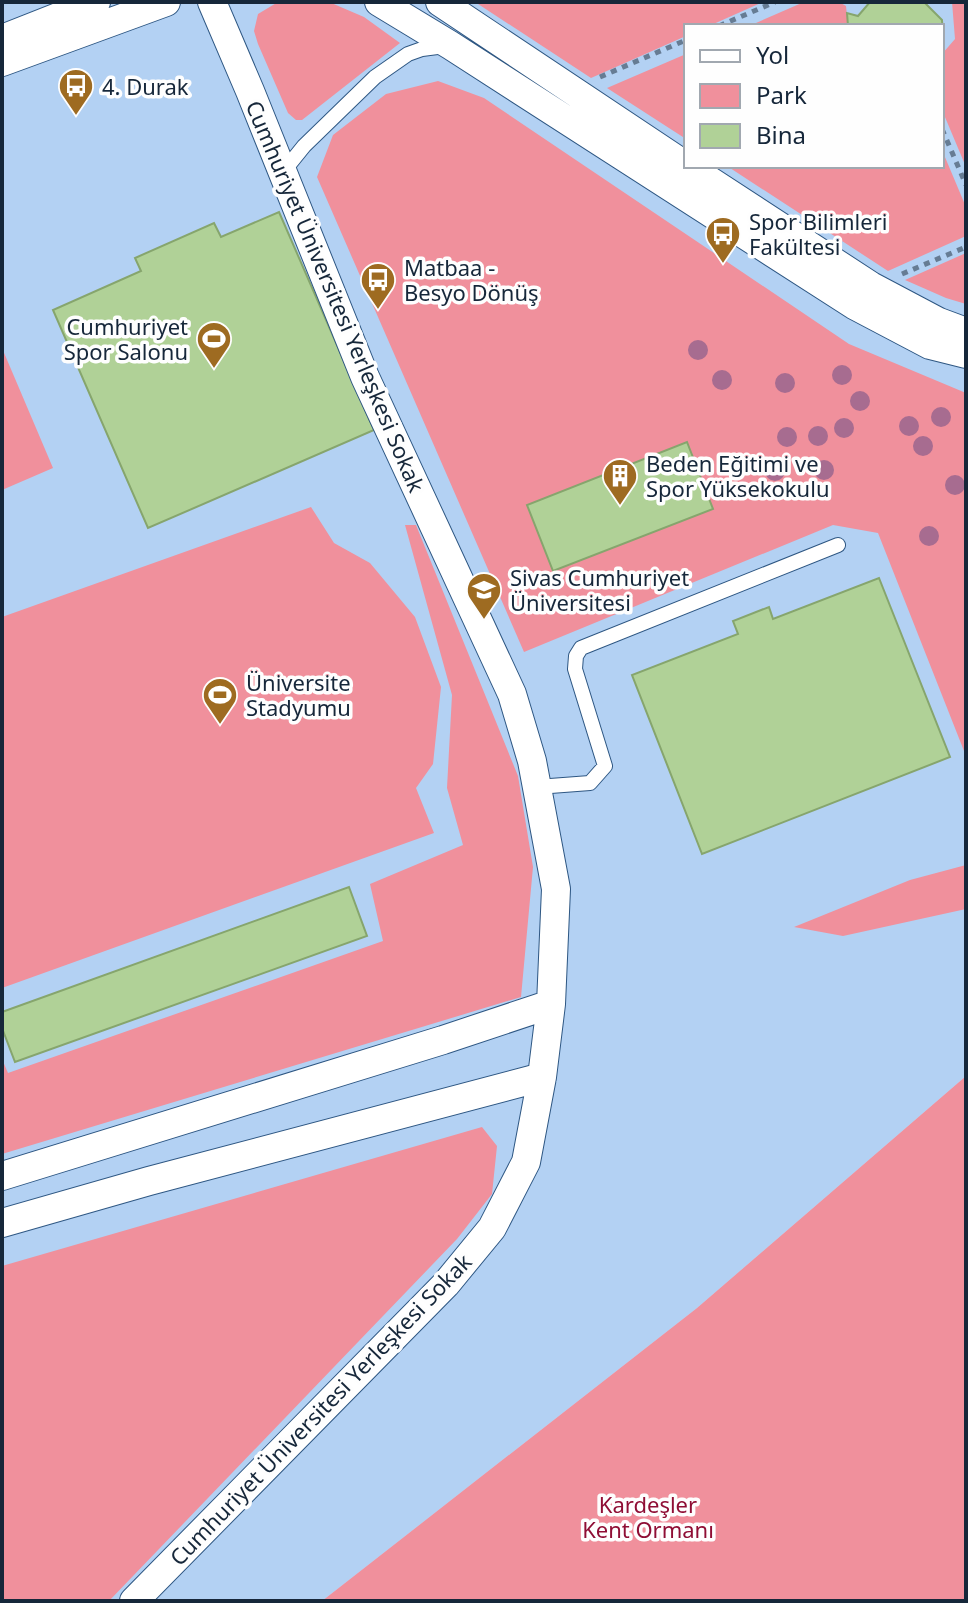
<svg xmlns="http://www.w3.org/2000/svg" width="968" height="1603" font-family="'Noto Sans',sans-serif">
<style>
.built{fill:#b3d1f3;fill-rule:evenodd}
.green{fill:#f0909c}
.building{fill:#b0d197;stroke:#86a56d;stroke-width:2}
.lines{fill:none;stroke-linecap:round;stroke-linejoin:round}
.service-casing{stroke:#2e5783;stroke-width:16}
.minor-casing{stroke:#2e5783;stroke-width:30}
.path{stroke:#667c94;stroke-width:5;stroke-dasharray:6 6;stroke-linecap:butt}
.service{stroke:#fff;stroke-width:14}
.minor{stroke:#fff;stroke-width:28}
.tree{fill:#a76c90}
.labels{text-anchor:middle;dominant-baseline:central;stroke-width:7;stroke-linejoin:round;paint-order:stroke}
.poi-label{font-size:22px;fill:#16273a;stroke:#fefefe;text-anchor:start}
.street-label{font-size:22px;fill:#16273a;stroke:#fefefe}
.park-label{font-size:22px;fill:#8f0e35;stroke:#fefefe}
</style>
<rect width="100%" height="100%" fill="#c5e0ff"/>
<path class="built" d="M2,2H966V1076L697,1308L322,1601H2ZM686,26H942V166H686Z"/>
<path class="green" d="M278,2H329L364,17L400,43L302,120H296L288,113L258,44L254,31L258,14Z
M475,2H763L709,26H686V36L591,78Z
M804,2H839L846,6L848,26H749Z
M952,2H966V167L942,110V54L955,39Z
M686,54V139L607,88Z
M438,81L484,98L849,344L966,393V756L878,533L833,525L524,652L317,177L333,135L386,94Z
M942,150L966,207V236L888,271L727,166H942Z
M966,253V304L946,298L905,280Z
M2,348L53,468L2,490Z
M311,507L334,543L370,563L415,617L441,687L433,764L416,788L434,833L2,988V617Z
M405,525H416L518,776L533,867L521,997L2,1154V1059L8,1073L383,941L370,884L463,845L447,788L452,695Z
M966,865V909L843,936L794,927L910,880Z
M966,1076V1601H322L697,1308Z
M482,1127L497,1146L492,1194L457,1239L109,1601H2V1266Z"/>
<path class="building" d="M870,2H924L942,20L943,37L942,26H848L847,13L858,16Z
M279,212L374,430L148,528L53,310L141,271L135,258L214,223L221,237Z
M687,442L713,509L553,571L527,505Z
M879,578L950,757L702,854L632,675L738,634L733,621L769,607L773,619Z
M349,887L367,936L15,1062L2,1028V1012Z"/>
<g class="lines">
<defs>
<path id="service" d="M283,172L304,146L375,77L408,54L422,49L445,46
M537,787L590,783L605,766L575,669L576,656L581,648L838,545"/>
<path id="minor" d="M379,2L450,45L854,305L930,345L966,354
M440,2L686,166
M2,39L96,2
M2,62L166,2
M687,166L871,286L939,322L966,332
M2,1176L443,1040L551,1004
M2,1223L149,1181L542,1077
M134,1601L446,1284L492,1228L526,1162L542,1077L551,1004L556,889L532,761L512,694L365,377L250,91L212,2"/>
</defs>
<use href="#service" class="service-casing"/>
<use href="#minor" class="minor-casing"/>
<path class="path" d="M719,26L775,2
M600,77L686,40
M942,129L966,185
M902,274L966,247"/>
<use href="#service" class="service"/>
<use href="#minor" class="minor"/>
</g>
<g class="tree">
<circle cx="698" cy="350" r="10"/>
<circle cx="842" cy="375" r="10"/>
<circle cx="722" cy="380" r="10"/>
<circle cx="785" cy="383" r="10"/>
<circle cx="860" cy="401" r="10"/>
<circle cx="941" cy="417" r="10"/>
<circle cx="909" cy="426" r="10"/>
<circle cx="844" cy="428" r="10"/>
<circle cx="818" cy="436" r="10"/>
<circle cx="787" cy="437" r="10"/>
<circle cx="923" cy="446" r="10"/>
<circle cx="824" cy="470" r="10"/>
<circle cx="775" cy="471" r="10"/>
<circle cx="955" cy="485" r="10"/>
<circle cx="929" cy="536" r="10"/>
</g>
<defs>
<symbol id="bus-pin" viewBox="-11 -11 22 30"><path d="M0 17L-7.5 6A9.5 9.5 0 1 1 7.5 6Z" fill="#9e6b21" stroke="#fefefe"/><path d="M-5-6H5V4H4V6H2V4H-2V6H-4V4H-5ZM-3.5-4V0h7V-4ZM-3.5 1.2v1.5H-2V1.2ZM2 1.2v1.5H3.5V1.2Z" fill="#fff"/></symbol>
<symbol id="stadium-pin" viewBox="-11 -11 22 30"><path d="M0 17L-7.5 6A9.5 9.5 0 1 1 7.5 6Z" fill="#9e6b21" stroke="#fefefe"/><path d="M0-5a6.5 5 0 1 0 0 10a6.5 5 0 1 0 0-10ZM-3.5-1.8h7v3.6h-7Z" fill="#fff"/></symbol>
<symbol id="building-pin" viewBox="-11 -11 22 30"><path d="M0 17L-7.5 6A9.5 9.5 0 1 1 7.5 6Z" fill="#9e6b21" stroke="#fefefe"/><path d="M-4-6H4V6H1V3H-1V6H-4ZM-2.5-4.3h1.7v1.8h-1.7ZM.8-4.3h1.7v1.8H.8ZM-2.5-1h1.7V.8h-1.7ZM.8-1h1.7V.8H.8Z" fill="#fff"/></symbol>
<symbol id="university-pin" viewBox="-11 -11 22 30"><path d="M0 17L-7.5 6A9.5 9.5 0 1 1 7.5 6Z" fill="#9e6b21" stroke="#fefefe"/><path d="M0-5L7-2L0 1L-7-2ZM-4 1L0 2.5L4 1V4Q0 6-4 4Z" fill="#fff"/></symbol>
</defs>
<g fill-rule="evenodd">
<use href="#bus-pin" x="56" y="66" width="40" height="54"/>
<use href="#bus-pin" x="703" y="214" width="40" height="54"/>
<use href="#bus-pin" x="358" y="260" width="40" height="54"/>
<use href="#stadium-pin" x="194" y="319" width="40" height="54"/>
<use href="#building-pin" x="600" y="456" width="40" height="54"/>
<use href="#university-pin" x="464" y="570" width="40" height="54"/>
<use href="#stadium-pin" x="200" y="675" width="40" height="54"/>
</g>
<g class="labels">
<g class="poi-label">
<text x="102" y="86">4. Durak</text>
<text x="749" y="221">Spor Bilimleri<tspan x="749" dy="25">Fakültesi</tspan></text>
<text x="404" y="267">Matbaa -<tspan x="404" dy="25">Besyo Dönüş</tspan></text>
<text x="188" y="326" text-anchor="end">Cumhuriyet<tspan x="188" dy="25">Spor Salonu</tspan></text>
<text x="646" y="463">Beden Eğitimi ve<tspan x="646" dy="25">Spor Yüksekokulu</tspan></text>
<text x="510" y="577">Sivas Cumhuriyet<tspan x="510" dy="25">Üniversitesi</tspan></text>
<text x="246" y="682">Üniversite<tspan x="246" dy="25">Stadyumu</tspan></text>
</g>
<g class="street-label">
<text transform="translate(336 296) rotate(67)">Cumhuriyet Üniversitesi Yerleşkesi Sokak</text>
<text transform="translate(320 1409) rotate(-46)">Cumhuriyet Üniversitesi Yerleşkesi Sokak</text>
</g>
<g class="park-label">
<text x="648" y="1504">Kardeşler<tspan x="648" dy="25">Kent Ormanı</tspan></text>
</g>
</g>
<rect width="968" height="1603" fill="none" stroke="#16273a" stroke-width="8"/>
<rect x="684" y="24" width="260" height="144" fill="#fefefe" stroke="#a1a8b0" stroke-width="2"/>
<rect x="700" y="50" width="40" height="12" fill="#ffffff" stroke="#a1a8b0" stroke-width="2"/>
<text x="756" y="64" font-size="24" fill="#16273a">Yol</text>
<rect x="700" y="84" width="40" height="24" fill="#f0909c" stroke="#a1a8b0" stroke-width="2"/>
<text x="756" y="104" font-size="24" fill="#16273a">Park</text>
<rect x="700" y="124" width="40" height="24" fill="#b0d197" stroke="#a1a8b0" stroke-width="2"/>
<text x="756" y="144" font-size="24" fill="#16273a">Bina</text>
</svg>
